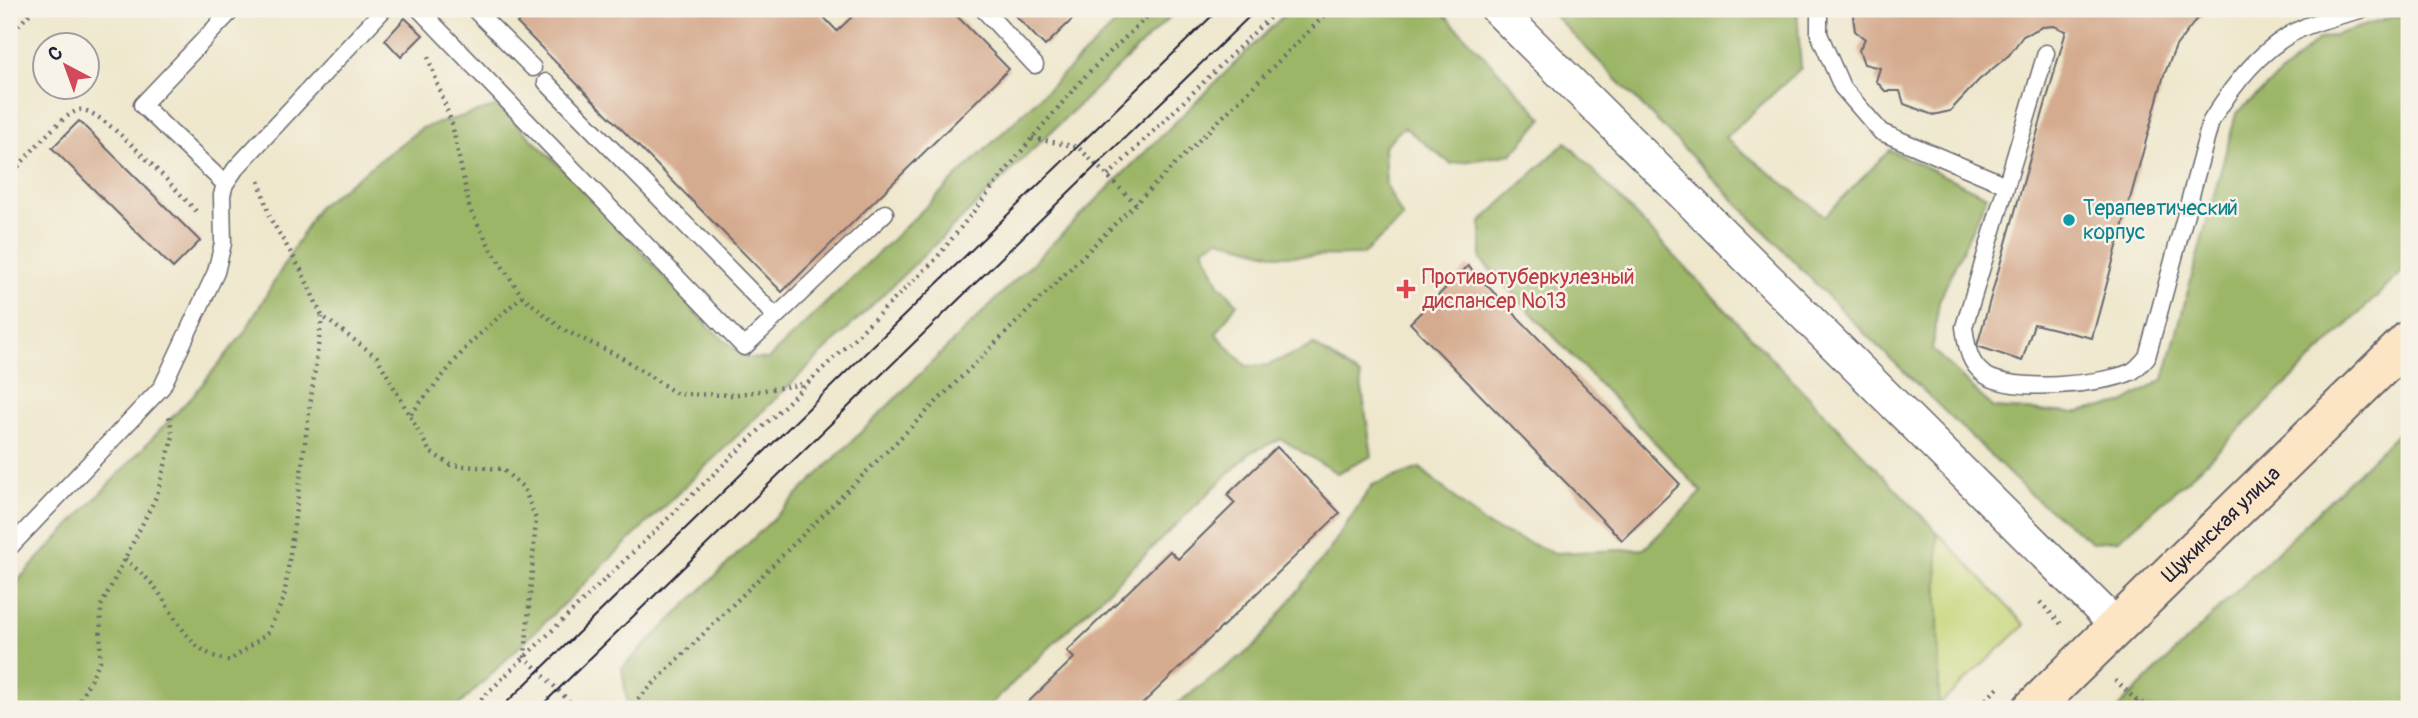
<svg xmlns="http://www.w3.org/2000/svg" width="2418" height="718" font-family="Pangolin,sans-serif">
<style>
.green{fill:#c5d476;stroke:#747b58;stroke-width:2}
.forest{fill:#9cb667;stroke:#5f6c51;stroke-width:2}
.building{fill:#d5ab8f}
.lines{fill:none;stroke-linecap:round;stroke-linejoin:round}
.service-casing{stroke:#69676e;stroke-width:19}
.minor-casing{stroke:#69676e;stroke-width:35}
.secondary-casing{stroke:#69676e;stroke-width:42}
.path{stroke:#69676e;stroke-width:4.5;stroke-dasharray:2 5;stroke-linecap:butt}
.service{stroke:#fff;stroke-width:16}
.minor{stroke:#fff;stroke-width:32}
.secondary{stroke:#fce5c4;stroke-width:38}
.tram{stroke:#22223b;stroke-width:2}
.rail{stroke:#22223b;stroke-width:5}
.culture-dot{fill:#0f9aa8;stroke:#f7f3e8;stroke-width:2.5}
.health-dot{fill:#e0444e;stroke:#f7f3e8;stroke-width:2.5}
.labels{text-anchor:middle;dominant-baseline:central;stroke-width:5;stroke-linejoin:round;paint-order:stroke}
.culture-label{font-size:21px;fill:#0d838f;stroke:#f7f3e8;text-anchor:start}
.health-label{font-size:21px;fill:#be3a42;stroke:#f7f3e8;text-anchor:start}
.street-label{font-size:21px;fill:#22223b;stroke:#f7f3e8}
</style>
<rect width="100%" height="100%" fill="#f7f3e8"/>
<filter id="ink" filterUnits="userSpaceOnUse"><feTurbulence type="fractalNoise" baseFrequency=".0143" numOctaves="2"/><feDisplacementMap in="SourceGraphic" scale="14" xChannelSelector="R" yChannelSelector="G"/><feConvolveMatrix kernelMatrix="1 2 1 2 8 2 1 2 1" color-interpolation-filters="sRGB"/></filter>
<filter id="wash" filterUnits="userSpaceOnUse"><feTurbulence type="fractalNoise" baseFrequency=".00686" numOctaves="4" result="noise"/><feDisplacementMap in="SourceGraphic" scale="28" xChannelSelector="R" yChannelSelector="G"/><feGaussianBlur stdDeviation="1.57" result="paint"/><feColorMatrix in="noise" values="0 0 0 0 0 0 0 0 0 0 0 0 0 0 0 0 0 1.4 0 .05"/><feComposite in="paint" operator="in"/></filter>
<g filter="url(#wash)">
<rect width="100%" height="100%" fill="#eee7cc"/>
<path class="green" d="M1937,532L2025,625L1939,705Z"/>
<path class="forest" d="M1131,9H1178L455,709H9V590L195,393L244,333L318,207L422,128L498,106L602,207L710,328L747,358L768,359Z
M1290,9H1439L1543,118L1512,154L1451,164L1404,127L1384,146L1386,185L1403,218L1362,255L1280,256L1219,239L1203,248L1219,284L1237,303L1216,334L1246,366L1268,365L1314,345L1360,376L1372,456L1337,473L1281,439L1251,452L986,709H628L622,668Z
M1548,9H1797L1801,68L1725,138L1825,216L1890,150L1987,196L1939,301L1932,349L1993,408L2073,413L2123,403L2164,379L2236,114L2318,40L2409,12V265L2196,472L2119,540L2092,542L2032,496L1856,325Z
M1566,142L1937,532L1939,705L1935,709H1170L1256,645L1330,549L1372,485L1420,468L1487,526L1555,553L1644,549L1702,492L1481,260V222Z
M2409,422V709H2117Z"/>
<g id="blocks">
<path class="building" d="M532,9H818L817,10L837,31L860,9H950L1009,69L782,292L517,23Z
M1009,9H1083L1045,46Z
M1860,9H2211L2196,20L2176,46L2164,75L2092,338L2034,324L2022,361L1977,346L2066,31L2054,26L2042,27L2023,36L2009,55L1979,80L1950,111L1933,115L1904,104L1900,91H1885L1876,81L1880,68L1864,64L1859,50L1865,39L1855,31L1853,16Z
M405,18L423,35L401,57L385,40Z
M79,121L200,241L173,268L52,148Z
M1468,266L1680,484L1622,540L1410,323Z
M1277,447L1340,513L1137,709H1021L1074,658L1067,651L1170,551L1178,559L1235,503L1227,495Z"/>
</g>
</g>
<g filter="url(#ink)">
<use href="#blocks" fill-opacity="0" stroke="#69676e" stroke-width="2"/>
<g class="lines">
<defs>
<path id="service" d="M419,9L744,347L885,213
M474,9L533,68
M983,9L1035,65
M1819,9V34L1842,87L1881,132L2006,185
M2046,53L1964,327C1967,346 1968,363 1985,375C2012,393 2102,385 2131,372C2137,369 2142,362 2147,357L2211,121C2233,84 2265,43 2307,26C2325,19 2345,14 2364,9
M546,82L775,316
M225,184L142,105L233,9
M9,548L162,387L216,272L223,243L222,195L225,184L236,168L384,9"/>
<path id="minor" d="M1497,9L2117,626"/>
<g id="secondary">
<path id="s1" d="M2032,709L2409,340"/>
</g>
</defs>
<use href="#service" class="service-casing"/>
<use href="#minor" class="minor-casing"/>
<use href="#secondary" class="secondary-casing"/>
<path class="path" d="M9,36L34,9
M428,57L452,124L470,210L492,251L522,296L562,329L621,357L677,394L733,395L804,384
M1032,138L1078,147L1136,204
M1108,176L1278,9
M9,177C24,161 59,116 79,110C100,105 179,193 196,211
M259,181L270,218L301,270L322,316L377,357L430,452L451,465L502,469L524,488L536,519L525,657L577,709
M2402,302L2409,295
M411,414L469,344L522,296
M125,559C135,568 148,578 157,590C179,621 188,652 229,661L267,634L284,598L322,317
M2040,602L2063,626
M2115,680L2137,701L2154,709
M71,709L79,702L100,661L101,606L157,495L173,436L169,416
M471,709L935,260L1032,138L1087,74L1155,9
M628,709L1331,9
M1976,709L2001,685
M2133,709L2137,701"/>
<use href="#service" class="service"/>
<use href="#minor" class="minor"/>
<use href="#secondary" class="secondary"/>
<path class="tram" d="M500,709L1219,9
M538,709L1257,9"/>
<path class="rail" d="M9,16L15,9"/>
</g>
</g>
<circle class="culture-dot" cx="2069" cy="220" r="7"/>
<path class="health-dot" d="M1402.5 278.5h7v7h7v7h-7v7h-7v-7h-7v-7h7z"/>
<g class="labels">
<g class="culture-label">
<text x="2083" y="208">Терапевтический<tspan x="2083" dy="24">корпус</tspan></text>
</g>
<g class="health-label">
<text x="1422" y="277">Противотуберкулезный<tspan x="1422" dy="24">диспансер №13</tspan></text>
</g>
<g class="street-label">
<text stroke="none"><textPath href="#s1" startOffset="264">Щукинская улица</textPath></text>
</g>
</g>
<rect width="2418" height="718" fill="none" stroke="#f7f3e8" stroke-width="35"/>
<g transform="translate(66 66) rotate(319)"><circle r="33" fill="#f7f3e8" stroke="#a29fa3" stroke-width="2"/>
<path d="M0-5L12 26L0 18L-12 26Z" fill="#d1495b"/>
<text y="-10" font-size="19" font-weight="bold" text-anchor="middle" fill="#22223b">С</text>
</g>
</svg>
